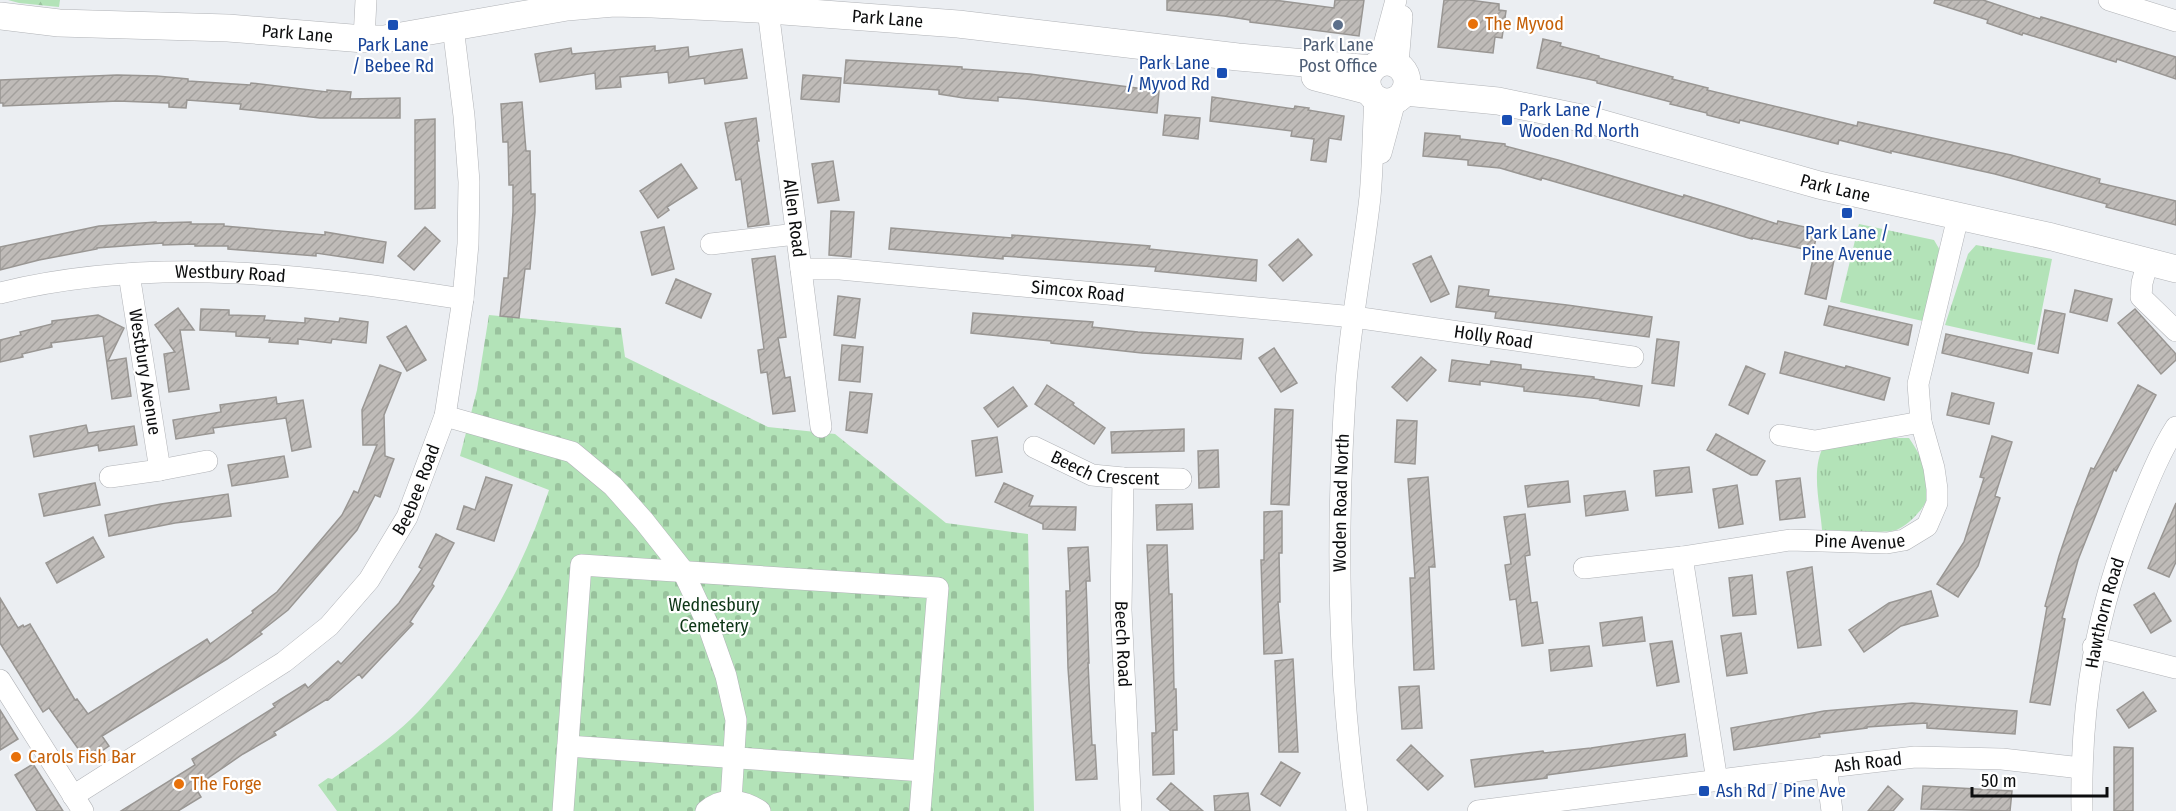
<svg xmlns="http://www.w3.org/2000/svg" width="2176" height="811" font-family="'Fira Sans Condensed',sans-serif">
<style>
.grass{fill:url(#grass-tufts)}
.forest{fill:url(#forest-firs)}
.cemetery{fill:url(#cemetery-stones)}
.building{fill:url(#building-hatch);stroke:#999693;stroke-width:1.5}
.lines{fill:none;stroke-linecap:round;stroke-linejoin:round}
.minor-casing{stroke:#b1b3b7;stroke-width:22}
.major-casing{stroke:#b1b3b7;stroke-width:28}
.minor{stroke:#fff;stroke-width:21}
.major{stroke:#fff;stroke-width:27}
.food-dot{fill:#e8710a;stroke:#fff;stroke-width:2}
.transit-dot{fill:#1a4fb4;stroke:#fff;stroke-width:2}
.service-dot{fill:#5c6f8a;stroke:#fff;stroke-width:2}
.labels{text-anchor:middle;dominant-baseline:central;stroke-width:4.5;stroke-linejoin:round;paint-order:stroke}
.street-label{font-size:18px;fill:#0c0d0e;stroke:#fff}
.food-label{font-size:18px;fill:#c56008;stroke:#fff;text-anchor:start}
.transit-label{font-size:18px;fill:#164399;stroke:#fff}
.service-label{font-size:18px;fill:#4e5e75;stroke:#fff}
.park-label{font-size:18px;fill:#0d3616;stroke:#fff}
</style>
<defs>
<pattern id="grass-tufts" width="24" height="20" patternUnits="userSpaceOnUse" patternTransform="scale(1.5)"><rect width="24" height="20" fill="#b3e3b8"/><path d="M3 7l-1-3M5 7V3M7 7l1-3M15 17l-1-3M17 17v-4M19 17l1-3" fill="none" stroke="#99c29d"/></pattern>
<pattern id="forest-firs" width="22" height="20" patternUnits="userSpaceOnUse" patternTransform="scale(1.5)"><rect width="22" height="20" fill="#b3e3b8"/><path d="M5 1l3.5 6h-7zM16 11l3.5 6h-7z" fill="#99c29d"/></pattern>
<pattern id="cemetery-stones" width="16" height="16" patternUnits="userSpaceOnUse" patternTransform="scale(1.5)"><rect width="16" height="16" fill="#b3e3b8"/><path d="M2 7V4a2 2 0 0 1 4 0v3zM10 15v-3a2 2 0 0 1 4 0v3z" fill="#99c29d"/></pattern>
<pattern id="building-hatch" width="6" height="6" patternUnits="userSpaceOnUse" patternTransform="scale(1.5)"><rect width="6" height="6" fill="#bfbbb8"/><path d="M-1 1l2-2M0 6l6-6M5 7l2-2" fill="none" stroke="#a3a09d"/></pattern>
</defs>
<rect width="100%" height="100%" fill="#ebeef2"/>
<path class="grass" d="M1859,224L1934,240L1941,252L1927,322L1840,302Z
M1976,245L2052,259L2035,345L1945,325L1968,254Z
M1873,438H1909C1924,460 1940,491 1918,513C1913,519 1904,527 1896,530C1883,534 1839,530 1822,530C1820,503 1810,467 1825,444Z"/>
<path class="forest" d="M8,0H60L59,7L19,3Z"/>
<path class="cemetery" d="M489,315L621,328L625,357L768,427L835,434L946,523L1028,534L1034,811H337L318,785L328,778L332,779C362,758 393,738 418,712C479,649 522,572 549,490L460,456L477,390Z"/>
<path class="building" d="M1167,0H1274L1334,8L1335,0H1364L1359,36L1250,22V20L1224,16L1167,10Z
M1444,0H1469L1499,4V10L1506,11L1502,38L1495,37L1493,53L1438,47Z
M1935,0H1983L2040,19L2041,17L2176,57V79L2117,59L2116,62L2023,33L2022,35L1987,23L1988,20L1934,3Z
M1543,39L1561,43L1560,46L1599,56V58L1673,77L1672,79L1708,88L1707,90L1857,126L1858,122L2011,155L2100,179L2099,183L2176,201V225L2106,207L2107,204L1995,174L1891,151V153L1839,140L1838,144L1740,120L1739,123L1707,115V113L1670,104L1671,102L1597,83V81L1537,68Z
M655,46V51L688,47L689,57L742,49L747,78L705,84L704,78L669,83L668,72L620,77L621,87L596,89L595,73L540,82L535,54L571,48L572,54Z
M846,60L962,67V69L1030,74L1159,91L1157,113L1025,99L998,97V101L964,98L939,94V90L844,83Z
M117,75L157,76L188,79V81L250,85L251,83L327,92V90L351,92L350,99L400,98V118H320L240,109L241,104L187,100L186,108L169,107V103L118,101L3,106V103H0V80Z
M803,75L841,78L839,102L801,99Z
M1212,97L1294,109L1295,106L1309,108L1308,110L1344,116L1341,140L1329,138L1326,162L1311,160L1314,139L1291,136L1292,131L1210,121Z
M522,102L526,151H530L531,194H535V212L530,269H525L519,318L500,316L504,278H508L513,212V185H509L508,142H503L501,104Z
M1165,115L1200,118L1198,139L1163,135Z
M756,118L759,141H757L769,224L748,227L741,179L736,180L725,123Z
M435,119V208L415,209V120Z
M1425,133L1460,136V139L1505,144V146L1558,160L1683,197L1684,195L1727,208L1777,224L1778,221L1818,230L1813,251L1752,238V239L1542,178L1541,180L1500,168L1468,165V160L1423,156Z
M833,161L839,200L818,203L812,164Z
M681,164L697,188L667,207L669,210L658,218L640,191Z
M831,211L854,212L851,257L829,255Z
M156,222V223L191,222V224H224V226L325,235V232L386,242L383,263L316,253V256L228,249V246H195V244L163,245V243L97,248V249L39,260L0,270V247L99,226Z
M425,227L440,241L414,270L398,256Z
M664,227L674,269L652,275L641,232Z
M891,228L1012,238V235L1150,246L1149,249L1257,260L1256,281L1155,271L1156,267L1003,256V259L889,249Z
M1298,239L1312,255L1283,281L1269,265Z
M1814,255L1834,260L1826,299L1805,294Z
M775,256L786,337L778,338L785,378L790,377L795,411L773,414L767,372L761,373L758,350L764,349L752,259Z
M1431,256L1449,294L1431,302L1413,264Z
M676,279L711,294L701,318L666,303Z
M1459,286L1489,290L1488,296L1567,305L1652,317L1649,337L1495,318L1496,312L1456,307Z
M2075,290L2112,299L2107,321L2070,312Z
M838,296L860,299L855,338L834,335Z
M1829,306L1912,325L1908,345L1824,325Z
M178,308L194,330H180L189,389L169,392L164,354L175,352L155,325Z
M201,309L229,310V315L265,316L264,320L305,323V318L339,322L340,318L368,322L366,343L332,339L331,343L298,339V344L269,342L270,338L236,336V332L200,330Z
M2135,309L2176,354V360L2161,374L2118,323Z
M2045,310L2065,314L2058,353L2038,349Z
M973,313L1093,322L1092,327L1138,332L1243,339L1241,359L1142,353L1051,343V341L971,333Z
M98,315L124,328L108,361L126,358L131,396L112,399L103,336L51,343L52,347L22,354L23,357L0,362V340L21,335L20,332L52,324V321Z
M406,326L426,360L407,371L387,337Z
M1946,334L2032,353L2028,373L1942,353Z
M1657,339L1679,342L1674,386L1652,383Z
M842,345L863,347L860,382L839,380Z
M1274,348L1297,383L1281,392L1259,358Z
M1785,352L1845,368L1846,366L1890,378L1884,400L1780,373Z
M1421,357L1436,370L1407,401L1392,387Z
M1452,360L1490,365L1491,361L1521,365V369L1594,377V379L1642,386L1639,406L1600,400L1601,399L1524,391V387L1480,381V385L1449,381Z
M380,365L401,373L384,415L385,456L394,459L380,497L375,495L357,530L288,610L260,632L262,634L227,659L102,736L109,746L87,761L49,708L43,712L0,643V598L18,628L23,625L24,627L30,624L75,700L77,699L88,714L207,639L210,644L253,613L252,611L277,592L342,515L354,491L358,493L377,445H363L362,410Z
M1746,366L1765,374L1748,414L1729,405Z
M1047,385L1074,403L1073,405L1105,428L1094,444L1035,404Z
M2138,385L2156,395L2116,471L2114,469L2078,560L2062,618L2065,619L2050,705L2030,702L2047,607L2045,606L2059,556L2075,509L2091,468L2094,469Z
M1013,387L1027,406L998,427L984,408Z
M850,392L872,394L867,433L846,430Z
M1952,393L1994,403L1989,424L1947,415Z
M276,397L277,404L303,400L311,447L292,451L286,418L213,428L214,433L176,439L173,420L221,412L220,405Z
M1275,409L1293,410L1289,505L1271,504Z
M1397,420L1417,421L1415,464L1395,462Z
M86,425L88,433L134,426L137,445L99,451L98,445L34,457L30,436Z
M1184,429V451L1112,453L1111,432Z
M1716,434L1765,461L1757,475H1751L1707,450Z
M1992,436L2012,442L1995,496L2000,498L1978,566L1958,597L1937,584L1964,542L1984,478L1980,477Z
M997,437L1002,472L976,476L972,441Z
M1218,450L1219,487L1199,488L1198,451Z
M284,456L288,477L232,486L228,465Z
M1689,467L1692,492L1656,496L1654,471Z
M486,477L512,485L494,541L457,529L464,506L475,510Z
M1428,477L1435,567H1429L1434,669L1414,670L1410,578H1415L1408,479Z
M1800,478L1805,517L1780,520L1776,481Z
M1568,481L1570,502L1528,507L1525,486Z
M95,483L100,505L44,516L39,494Z
M1004,483L1033,496L1029,506L1076,507L1075,530L1043,529V524L995,502Z
M1737,485L1743,524L1719,528L1713,489Z
M1625,491L1628,510L1586,516L1584,496Z
M228,494L231,516L175,523L109,536L105,515L161,504Z
M2176,503V562L2169,577L2148,568Z
M1192,504L1193,529L1157,530L1156,505Z
M1282,511V553H1279L1280,602H1278L1282,653L1264,654L1261,560H1264V512Z
M1525,514L1530,555L1525,556L1531,603L1537,602L1543,643L1522,646L1516,599L1510,600L1505,565L1511,564L1504,517Z
M436,534L454,543L432,584L434,586L410,622L413,624L362,678L359,674L328,700L327,699L274,732L276,735L243,754L195,787L201,797L178,811H121L195,765L192,759L275,707L273,704L305,684L308,688L338,661L341,664L399,603L422,569L419,567Z
M93,537L104,557L57,583L46,563Z
M1147,545H1167L1169,594H1172L1174,689H1176L1177,730H1173L1174,774L1153,775L1152,733H1156L1154,684Z
M1088,547L1090,581H1086L1089,663H1088L1092,745H1095L1097,779L1076,780L1068,668L1066,591H1070L1068,548Z
M1812,567L1821,645L1798,648L1787,572Z
M1752,575L1756,614L1733,616L1729,578Z
M1931,591L1938,616L1901,626L1864,652L1849,630L1889,603Z
M2154,593L2171,621L2151,633L2134,605Z
M1642,617L1645,641L1603,646L1600,623Z
M1741,633L1747,673L1727,676L1721,636Z
M1672,641L1679,682L1657,686L1650,644Z
M1589,646L1592,666L1551,671L1549,650Z
M1293,659L1298,752H1279L1275,661Z
M1419,686L1422,728L1402,729L1399,687Z
M2143,692L2156,711L2129,728L2117,710Z
M1912,703L2017,711L2015,734L1927,728V723L1867,727V728L1819,734L1820,737L1734,750L1731,728L1824,711Z
M0,710L18,739L0,750Z
M1685,734L1687,756L1547,775V778L1475,787L1471,760L1543,751L1544,753L1591,748Z
M1411,745L1443,776L1428,790L1397,760Z
M2114,747L2133,748V811H2114Z
M1281,762L1300,773L1280,806L1261,794Z
M33,764L63,811H37L15,775Z
M1171,783L1203,811H1171L1157,799Z
M1888,786L1903,799L1893,811H1868Z
M1923,786L2012,791L2010,811L1921,809Z
M1248,793L1250,811H1215L1214,796Z"/>
<g class="lines">
<defs>
<g id="minor">
<path d="M2109,0L2176,21"/>
<path id="s1" d="M768,10L821,427"/>
<path d="M364,39L366,0"/>
<path d="M1379,63L1396,0"/>
<path d="M1398,64L1402,16"/>
<path d="M1381,153L1395,101"/>
<path d="M711,244L796,234"/>
<path d="M2148,261L2142,283L2141,297L2176,331"/>
<path id="s2" d="M801,269H840L1354,317L1633,357"/>
<path id="s3" d="M0,293C154,255 309,275 463,299"/>
<path d="M445,416L572,452L613,486L644,521L682,569L708,625L726,676L736,720L731,801"/>
<path d="M1780,435L1815,441L1921,422"/>
<path id="s4" d="M1034,447L1092,475L1123,478L1181,479"/>
<path d="M160,470L207,461"/>
<path d="M110,477L160,470L129,274"/>
<path id="s5" d="M1123,478L1121,610L1131,811"/>
<path d="M1584,568L1682,557"/>
<path d="M2093,647L2176,668"/>
<path d="M0,680L83,811"/>
<path d="M568,746L923,771"/>
<path d="M1826,766L1832,811"/>
<path id="s6" d="M1717,781L1682,557L1790,540L1887,543L1904,540L1927,526L1937,503V489L1934,468L1921,422L1918,384L1958,217"/>
<path id="s7" d="M73,796L284,662L329,626L369,580L407,517L445,416L463,299L468,244L469,182L464,116L453,27"/>
<path d="M563,811L581,565L938,588L920,811"/>
<path d="M706,811C723,796 743,800 760,811"/>
<path id="s8" d="M1357,811C1337,669 1336,525 1346,382C1351,320 1363,259 1370,197C1373,164 1373,131 1375,98"/>
<path id="s9" d="M1478,811L1759,775L1915,757L2002,759L2081,768"/>
<path id="s10" d="M2082,811C2080,702 2096,610 2137,509C2148,482 2160,452 2176,427"/>
</g>
<g id="major">
<path id="s11" d="M0,16L59,23L228,28L364,39H384L567,7L614,3L652,4L757,9L958,24L1238,57L1372,69"/>
<circle cx="1387" cy="82" r="20"/>
<path d="M1315,77L1369,91"/>
<path id="s12" d="M1405,92L1498,101L1586,119L1819,185L2052,237L2176,269"/>
</g>
</defs>
<use href="#minor" class="minor-casing"/>
<use href="#major" class="major-casing"/>
<use href="#minor" class="minor"/>
<use href="#major" class="major"/>
</g>
<g class="food-dot">
<circle cx="1473" cy="24" r="6"/>
<circle cx="16" cy="757" r="6"/>
<circle cx="179" cy="784" r="6"/>
</g>
<g class="transit-dot">
<rect x="387" y="19" width="12" height="12" rx="3"/>
<rect x="1216" y="67" width="12" height="12" rx="3"/>
<rect x="1501" y="114" width="12" height="12" rx="3"/>
<rect x="1841" y="207" width="12" height="12" rx="3"/>
<rect x="1698" y="785" width="12" height="12" rx="3"/>
</g>
<circle class="service-dot" cx="1338" cy="25" r="6"/>
<g class="labels">
<g class="street-label">
<text stroke="none"><textPath href="#s11" startOffset="892">Park Lane</textPath></text>
<text stroke="none"><textPath href="#s11" startOffset="298">Park Lane</textPath></text>
<text stroke="none"><textPath href="#s12" startOffset="442">Park Lane</textPath></text>
<text stroke="none"><textPath href="#s1" startOffset="210">Allen Road</textPath></text>
<text stroke="none"><textPath href="#s3" startOffset="232">Westbury Road</textPath></text>
<text stroke="none"><textPath href="#s2" startOffset="278">Simcox Road</textPath></text>
<text stroke="none"><textPath href="#s2" startOffset="696">Holly Road</textPath></text>
<text transform="translate(145 372) rotate(81)">Westbury Avenue</text>
<text stroke="none"><textPath href="#s4" startOffset="76">Beech Crescent</textPath></text>
<text stroke="none"><textPath href="#s7" startOffset="471">Beebee Road</textPath></text>
<text stroke="none"><textPath href="#s8" startOffset="309">Woden Road North</textPath></text>
<text stroke="none"><textPath href="#s6" startOffset="406">Pine Avenue</textPath></text>
<text stroke="none"><textPath href="#s10" startOffset="200">Hawthorn Road</textPath></text>
<text stroke="none"><textPath href="#s5" startOffset="166">Beech Road</textPath></text>
<text stroke="none"><textPath href="#s9" startOffset="393">Ash Road</textPath></text>
</g>
<g class="food-label">
<text x="1485" y="24">The Myvod</text>
<text x="28" y="757">Carols Fish Bar</text>
<text x="191" y="784">The Forge</text>
</g>
<g class="transit-label">
<text x="393" y="45">Park Lane<tspan x="393" dy="21">/ Bebee Rd</tspan></text>
<text x="1210" y="63" text-anchor="end">Park Lane<tspan x="1210" dy="21">/ Myvod Rd</tspan></text>
<text x="1519" y="110" text-anchor="start">Park Lane /<tspan x="1519" dy="21">Woden Rd North</tspan></text>
<text x="1847" y="233">Park Lane /<tspan x="1847" dy="21">Pine Avenue</tspan></text>
<text x="1716" y="791" text-anchor="start">Ash Rd / Pine Ave</text>
</g>
<g class="service-label">
<text x="1338" y="45">Park Lane<tspan x="1338" dy="21">Post Office</tspan></text>
</g>
<g class="park-label">
<text x="714" y="605">Wednesbury<tspan x="714" dy="21">Cemetery</tspan></text>
</g>
</g>
<path d="M1972 787v9h135v-9" fill="none" stroke="#0c0d0e" stroke-width="3"/>
<text x="1981" y="787" font-size="18" fill="#0c0d0e" stroke="#ffffff" stroke-width="4.5" paint-order="stroke">50 m</text>
</svg>
